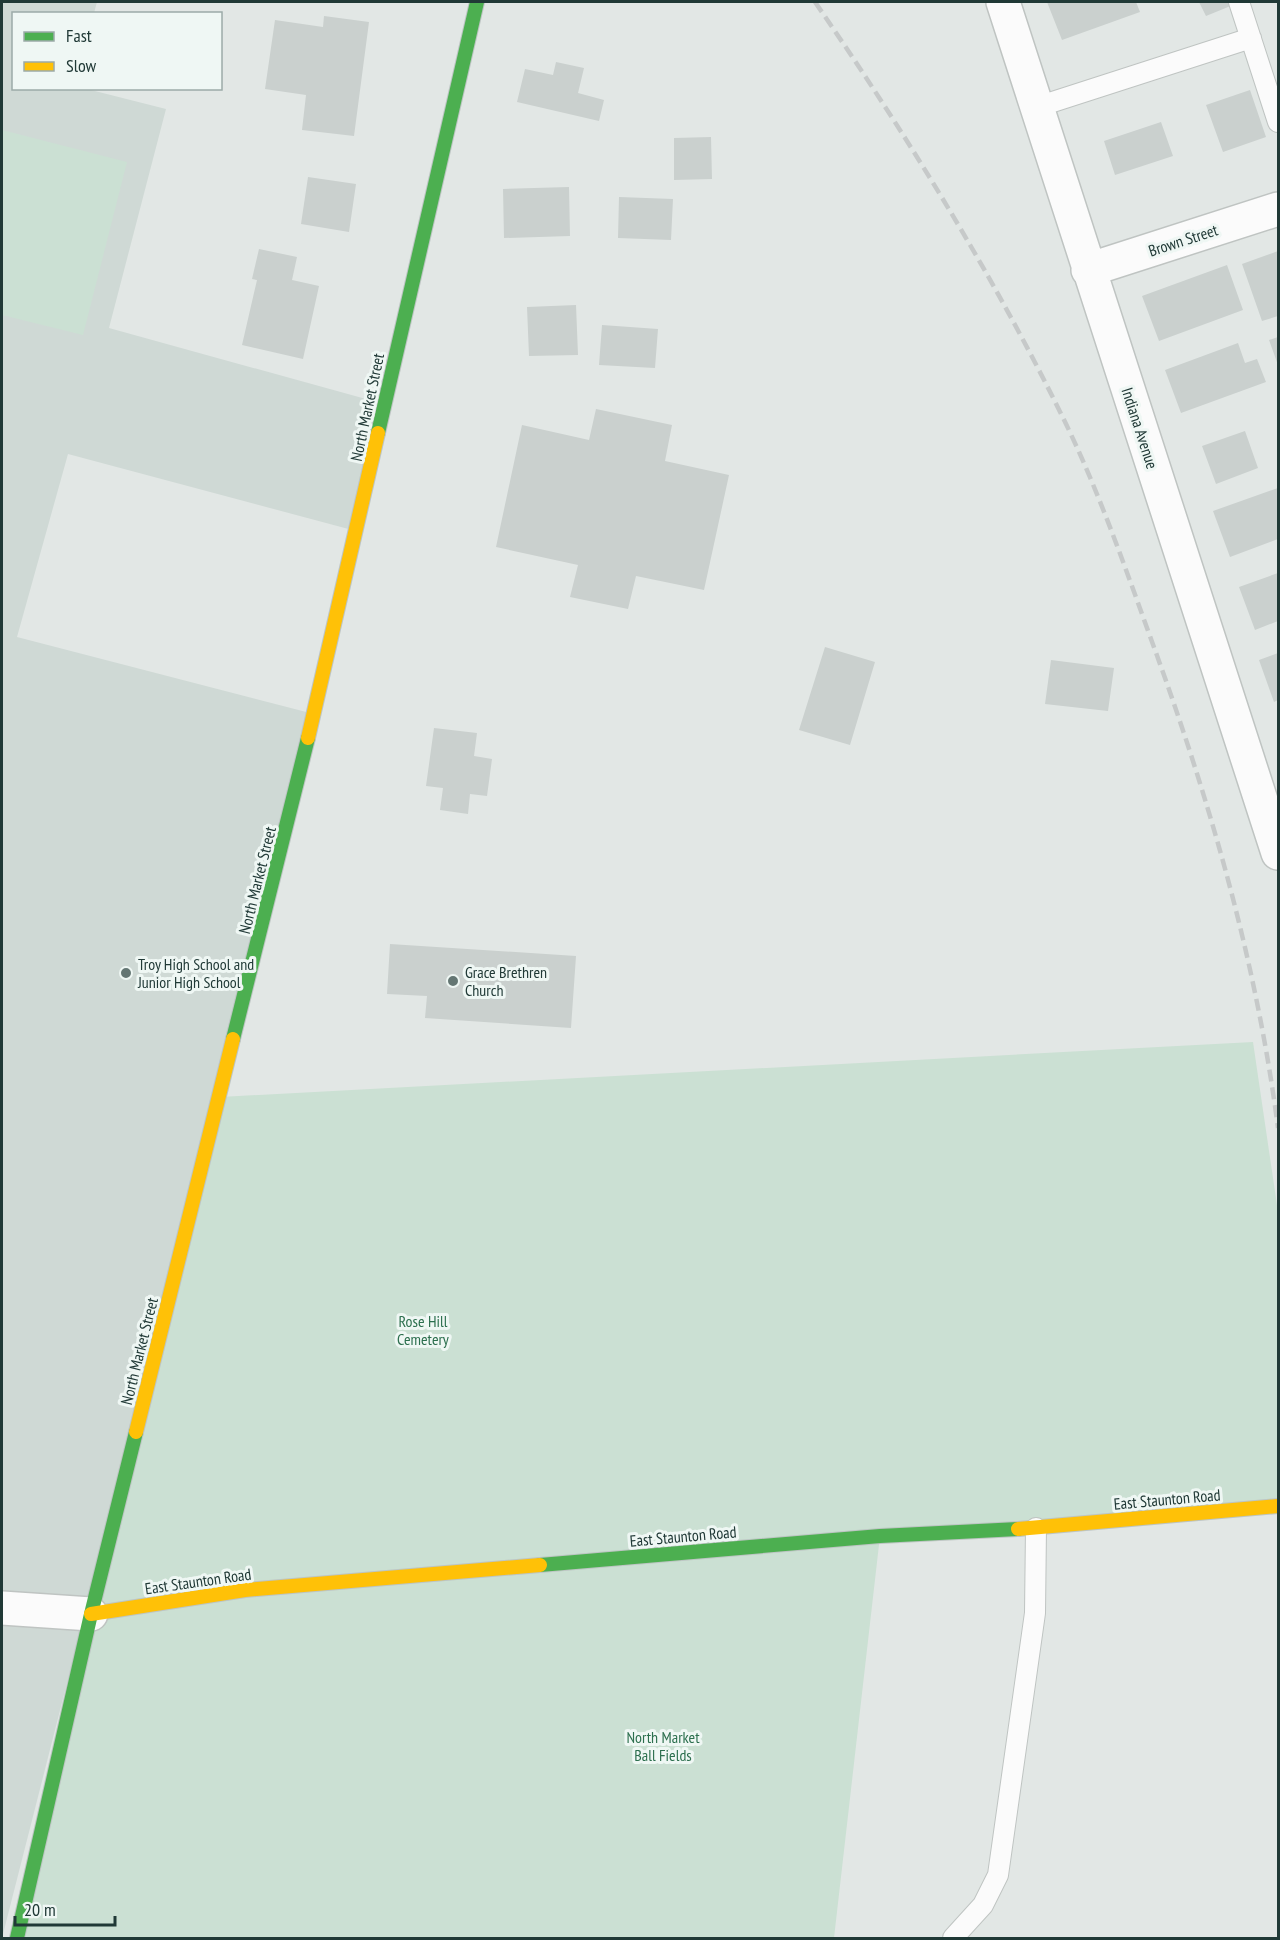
<svg xmlns="http://www.w3.org/2000/svg" width="1280" height="1940" font-family="'PT Sans Narrow',sans-serif">
<style>
.built{fill:#cfd9d5}
.green{fill:#cbe0d3}
.building{fill:#cad0ce}
.lines{fill:none;stroke-linecap:round;stroke-linejoin:round}
.lane-casing{stroke:#bfc4c2;stroke-width:22}
.street-casing{stroke:#bfc4c2;stroke-width:36}
.fast-casing{stroke:#bdc5c3;stroke-width:16}
.slow-casing{stroke:#bdc5c3;stroke-width:16}
.lane{stroke:#fbfbfb;stroke-width:20}
.street{stroke:#fbfbfb;stroke-width:33}
.fast{stroke:#4caf50;stroke-width:14}
.slow{stroke:#ffc107;stroke-width:14}
.rail{stroke:#c6c9c9;stroke-width:4.5;stroke-dasharray:12 6;stroke-linecap:butt}
.poi-dot{fill:#647673;stroke:#eff7f4;stroke-width:2}
.labels{text-anchor:middle;dominant-baseline:central;stroke-width:6;stroke-linejoin:round;paint-order:stroke}
.street-label{font-size:16px;fill:#203936;stroke:#eff7f4}
.poi-label{font-size:16px;fill:#203936;stroke:#eff7f4;text-anchor:start}
.park-label{font-size:16px;fill:#2c6f4e;stroke:#eff7f4}
</style>
<rect width="100%" height="100%" fill="#e2e7e5"/>
<path class="built" d="M2,2H97L94,13L14,14V88L87,89L166,109L109,328L384,404L356,531L68,454L17,637L314,714L2,1938Z"/>
<path class="green" d="M2,130L127,162L83,335L2,315Z
M1253,1042L1278,1212V1506L880,1536L834,1938H17L220,1097Z"/>
<path class="building" d="M1047,2H1136L1140,12L1062,40Z
M1199,2H1231L1233,5L1206,16Z
M324,16L369,22L354,136L302,130L306,95L265,89L275,20L323,27Z
M556,62L584,68L578,93L604,100L599,121L517,102L525,69L553,75Z
M1250,90L1266,137L1223,152L1206,105Z
M1161,122L1173,156L1115,175L1104,141Z
M711,137L712,179L674,180V138Z
M308,177L356,184L349,232L301,224Z
M569,187L570,236L504,238L503,189Z
M619,197L673,199L671,240L618,238Z
M259,249L297,257L292,280L319,286L303,359L242,345L257,280L252,279Z
M1278,251V316L1262,321L1242,264Z
M1227,265L1243,310L1159,341L1142,296Z
M576,305L578,355L529,356L527,307Z
M602,325L658,329L655,368L599,365Z
M1278,337V365L1269,340Z
M1238,343L1245,363L1257,359L1266,382L1181,413L1165,370Z
M596,409L672,425L665,461L729,475L704,590L636,576L628,609L570,597L578,565L496,547L522,425L589,440Z
M1245,431L1258,468L1216,484L1202,446Z
M1278,488V539L1230,557L1213,511Z
M1278,573V621L1255,630L1239,587Z
M825,647L875,662L850,745L799,730Z
M1278,653V700L1274,702L1259,660Z
M1051,660L1114,668L1108,711L1045,704Z
M434,728L477,733L474,756L492,759L487,796L470,794L468,814L440,810L443,788L426,786Z
M390,944L576,956L571,1028L425,1018L427,996L387,994Z"/>
<g class="lines">
<defs>
<path id="lane" d="M1239,2L1278,122
M1037,107L1251,38
M953,1938L983,1905L998,1875L1035,1613L1036,1528"/>
<path id="street" d="M1003,2L1278,853
M1088,270L1278,209
M2,1608L91,1614"/>
<path id="fast" d="M378,433L477,2
M233,1039L308,738
M540,1565L880,1536L1018,1529
M17,1938L91,1614L136,1432"/>
<path id="slow" d="M308,738L378,433
M136,1432L233,1039
M1018,1529L1278,1506
M91,1614L245,1590L540,1565"/>
</defs>
<use href="#lane" class="lane-casing"/>
<use href="#street" class="street-casing"/>
<use href="#fast" class="fast-casing"/>
<use href="#slow" class="slow-casing"/>
<use href="#lane" class="lane"/>
<use href="#street" class="street"/>
<use href="#fast" class="fast"/>
<use href="#slow" class="slow"/>
<path class="rail" d="M815,2C908,137 995,278 1067,426C1100,495 1125,567 1151,639C1209,798 1256,959 1278,1128"/>
</g>
<g class="poi-dot">
<circle cx="126" cy="973" r="6"/>
<circle cx="453" cy="981" r="6"/>
</g>
<g class="labels">
<g class="street-label">
<text transform="translate(1183 240) rotate(-18)">Brown Street</text>
<text transform="translate(367 407) rotate(-78)">North Market Street</text>
<text transform="translate(1140 428) rotate(72)">Indiana Avenue</text>
<text transform="translate(257 880) rotate(-76)">North Market Street</text>
<text transform="translate(139 1351) rotate(-76)">North Market Street</text>
<text transform="translate(1167 1499) rotate(-5)">East Staunton Road</text>
<text transform="translate(683 1536) rotate(-5)">East Staunton Road</text>
<text transform="translate(198 1581) rotate(-8)">East Staunton Road</text>
</g>
<g class="poi-label">
<text x="138" y="964">Troy High School and<tspan x="138" dy="18">Junior High School</tspan></text>
<text x="465" y="972">Grace Brethren<tspan x="465" dy="18">Church</tspan></text>
</g>
<g class="park-label">
<text x="423" y="1321">Rose Hill<tspan x="423" dy="18">Cemetery</tspan></text>
<text x="663" y="1737">North Market<tspan x="663" dy="18">Ball Fields</tspan></text>
</g>
</g>
<rect width="1280" height="1940" fill="none" stroke="#203936" stroke-width="6"/>
<rect x="12" y="12" width="210" height="78" fill="#eff7f4" stroke="#9caba8" stroke-width="1.5"/>
<rect x="24" y="32" width="30" height="9" fill="#4caf50" stroke="#9caba8" stroke-width="1.5"/>
<text x="66" y="42" font-size="18" fill="#203936">Fast</text>
<rect x="24" y="62" width="30" height="9" fill="#ffc107" stroke="#9caba8" stroke-width="1.5"/>
<text x="66" y="72" font-size="18" fill="#203936">Slow</text>
<path d="M15 1916v9h100v-9" fill="none" stroke="#203936" stroke-width="3"/>
<text x="24" y="1916" font-size="18" fill="#203936" stroke="#eff7f4" stroke-width="4.5" paint-order="stroke">20 m</text>
</svg>
